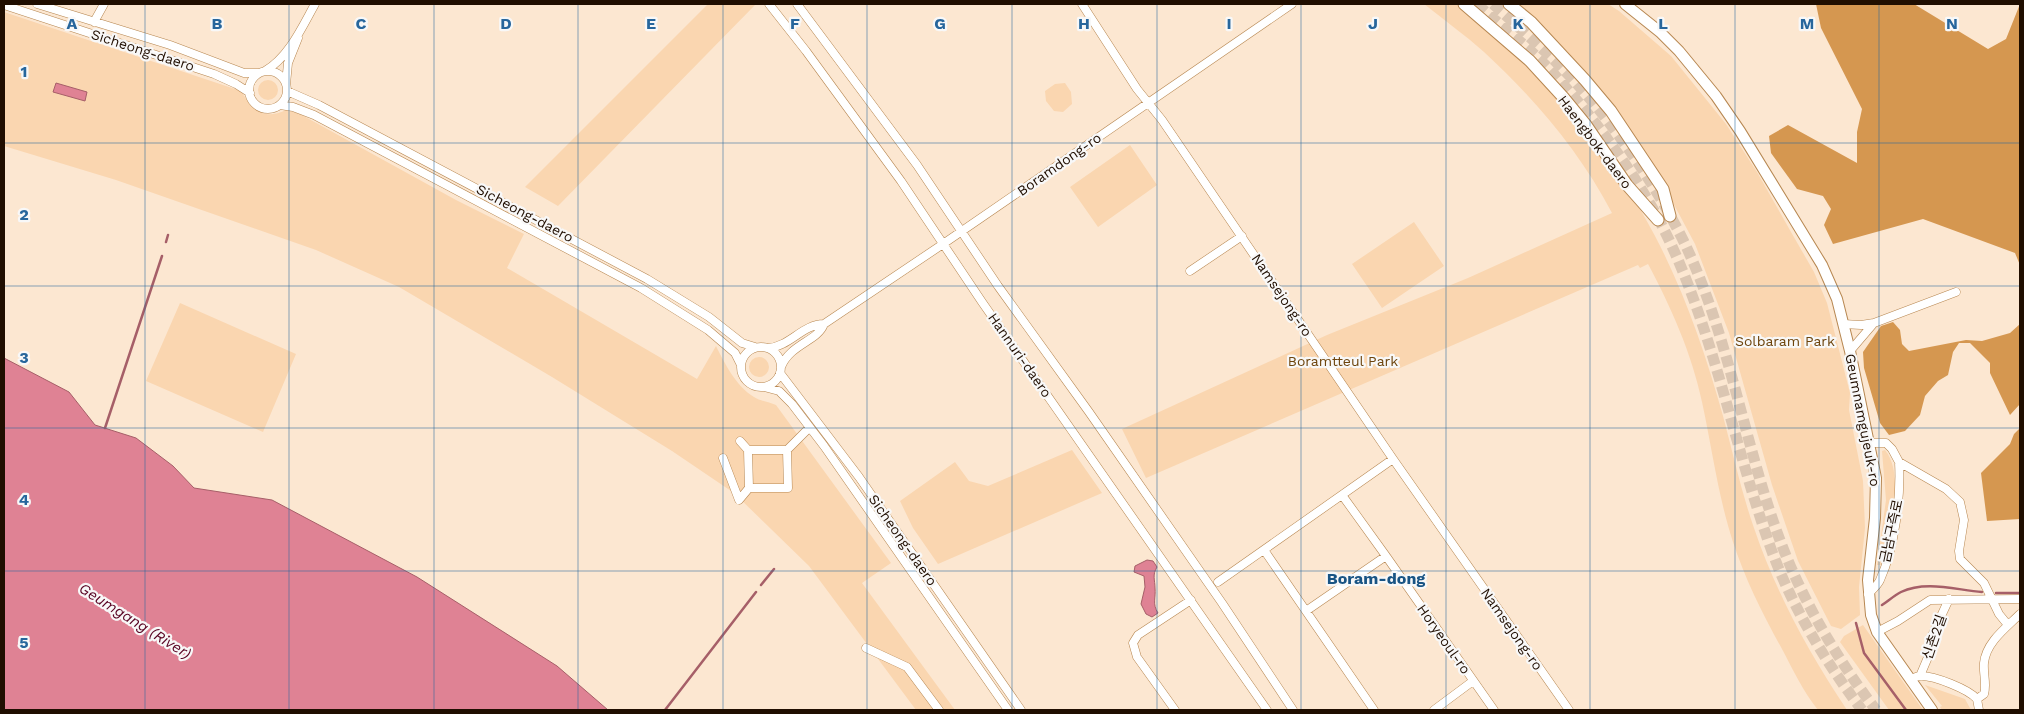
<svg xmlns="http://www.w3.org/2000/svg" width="2024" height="714" font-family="'Work Sans','Noto Sans KR',sans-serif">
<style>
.green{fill:#fad6b0}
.forest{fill:#d59750}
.water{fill:#df8294;stroke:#a65f68}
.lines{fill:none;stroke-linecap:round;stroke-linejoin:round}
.stream{stroke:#a65f68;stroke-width:2.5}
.highway-tunnel{stroke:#dbc6b2;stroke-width:11;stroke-dasharray:11 5.5;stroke-linecap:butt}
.minor-casing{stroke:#b78751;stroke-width:9}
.major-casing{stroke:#b78751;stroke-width:12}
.highway-casing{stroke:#b78751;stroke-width:13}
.minor{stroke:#fff;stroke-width:8}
.major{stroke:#fff;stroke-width:10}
.highway{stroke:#fff;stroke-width:11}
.grid{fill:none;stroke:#27669c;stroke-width:1;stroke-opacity:0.55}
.labels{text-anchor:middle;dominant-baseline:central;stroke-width:4.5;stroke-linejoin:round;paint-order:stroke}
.street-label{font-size:14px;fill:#200e00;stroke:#f8f8f8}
.park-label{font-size:14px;fill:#6d440c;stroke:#f8f8f8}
.water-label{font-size:15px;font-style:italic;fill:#590322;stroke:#f8f8f8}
.quarter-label{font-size:16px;font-weight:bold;fill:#195484;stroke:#f8f8f8}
.grid-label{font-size:16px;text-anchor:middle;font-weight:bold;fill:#27669c;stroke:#f8f8f8;stroke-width:4.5;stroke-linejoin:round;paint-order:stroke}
</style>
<rect width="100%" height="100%" fill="#fce7d1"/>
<path class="green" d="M708,4H753L755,5L558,206L525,187Z
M1424,4H1460C1536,71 1608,145 1655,236C1685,293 1706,355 1723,416C1733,453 1741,491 1754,528C1776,593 1809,653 1847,710H1818C1803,691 1793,670 1782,649C1763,615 1745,579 1733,542C1718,496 1712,448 1702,402C1692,354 1671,307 1648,264L1640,268L1638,265L1146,478L1122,429L1327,335L1468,278L1612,213C1580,152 1535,99 1484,52C1465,35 1444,20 1424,4Z
M1519,4H1608L1619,11L1671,56L1726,124L1757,172L1791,232L1814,272L1827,303L1850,393L1849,410L1863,481L1865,528L1859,587L1860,615L1841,629L1831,626L1798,561L1772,485L1729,333L1695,244L1647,154L1610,103L1572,58Z
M4,12L241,91C253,110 263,121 286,110L300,114L456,200L524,234L507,268L697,379L716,346C725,364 736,386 754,397C760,401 769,402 776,405L891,563L862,583L955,710H916L809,566L734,493L672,451L552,377L399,287L316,250L116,180L4,146Z
M258 90a10 10 0 1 1 20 0a10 10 0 1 1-20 0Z
M1065,83L1071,92L1072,104L1063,112L1054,111L1046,101L1045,91L1055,84Z
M1130,145L1157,185L1098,227L1070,187Z
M1414,222L1444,266L1382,308L1352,264Z
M180,303L296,354L263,432L146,381Z
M749 367a10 10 0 1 1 20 0a10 10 0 1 1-20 0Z
M1072,450L1102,493L938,564L913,528L900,501L955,462L969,481L988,486Z
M1885,450C1906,475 1889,536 1881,565H1877L1886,500L1882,451Z
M1863,625L1923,710H1889L1840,642L1844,636Z
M1925,685L1965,699L1971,710H1942L1940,707L1942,706Z"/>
<path class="forest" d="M1816,4H1914L1988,49L2006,39L2020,4V265L2015,253L1923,219L1833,244L1824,225L1831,209L1823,196L1797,189L1771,153L1769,136L1788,125L1857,163V132L1862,109L1821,28Z
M1893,322L1900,330L1902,344L1909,351L1966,340L1982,341L2010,333L2020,324V404L2010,415L1990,373V363L1970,343H1959L1953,352L1948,375L1938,381L1925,396L1920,415L1905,431L1889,435L1880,423L1864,368L1863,352L1881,326Z
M2020,428V519L1987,521L1981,473L2010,444L2014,434Z"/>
<path class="water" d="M56,83L87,92L85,101L53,92Z
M4,358L69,392L95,425L136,438L173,466L194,488L272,500L417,577L557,666L608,710H4Z
M1147,560L1153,561L1157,567C1152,575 1155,580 1155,588C1156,598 1152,604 1158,613L1152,617L1146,614L1141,604L1145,587L1144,576L1134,572L1135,566Z"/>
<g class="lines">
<path class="stream" d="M166,242L168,235
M105,428L162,256
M761,585L774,569
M1996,593H2020
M1882,605C1888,601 1895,595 1901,592C1926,580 1956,590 1982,592
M1856,623L1864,653L1906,710
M665,710L756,592"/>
<path class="highway-tunnel" d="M1477,4C1502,27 1530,48 1553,73C1601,126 1646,187 1675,253C1717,348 1735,448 1770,546C1791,605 1824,660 1862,710
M1493,4C1515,24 1538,44 1559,65C1607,113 1654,181 1684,242C1730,338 1744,445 1781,543C1804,603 1837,659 1876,710"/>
<defs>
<path id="minor" d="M37,4L170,45L244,73H259
M769,4L806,51L901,181L982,302L1267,710
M797,4L917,165L998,286L1089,412L1222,603L1293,710
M1082,4L1137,89L1162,120L1393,459L1569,710
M4,5L214,74L236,84L250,93
M94,22L104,4
M265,71C289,57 302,27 315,4
M249 90a19 19 0 1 1 38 0a19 19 0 1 1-38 0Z
M286,84L288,63L298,38
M287,91L319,105L647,279L709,317L742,343L755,347
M280,105L293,107L314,115L641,288L708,330L735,353L741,365
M1190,271L1242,236
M1874,323L1956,292
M824,324L943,244L1292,4
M1843,324L1861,325L1874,323L1850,351
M741 367a20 20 0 1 1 40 0a20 20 0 1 1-40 0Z
M768,348C789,347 803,324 824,324
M781,367C790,344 818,341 824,324
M780,373L859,477L1021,710
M764,387L779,391L792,404L824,446L1008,710
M740,441L748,450
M1870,443H1886L1892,449L1899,462L1946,489L1960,502L1964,520L1959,551L1960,559L1984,583L1999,614L2008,625
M723,458L739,500L749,488L748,450H787L806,431
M749,488H788L787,450
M1342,495L1386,556L1494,710
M1264,550L1374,710
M1218,582L1393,459
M1868,594C1872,590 1878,585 1880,580C1895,547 1901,497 1899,462
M1306,611L1386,556
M1877,632L1898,621L1930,600L2020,599
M866,648L907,667L939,710
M1920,676L1931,650L1930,640L1949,599
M1910,680C1913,678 1917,676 1921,676C1935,676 1968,689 1977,699L1979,710
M1977,699L1984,694C1987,684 1983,674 1984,663C1986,642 2007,627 2020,614
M1175,710L1137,657L1133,643L1138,635L1191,600
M1434,710L1473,681"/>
<path id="major" d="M1625,4L1660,32L1679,51L1716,96L1740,131L1822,265L1837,299L1850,351L1876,478L1875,518L1868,580L1871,615L1877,632L1932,710"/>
<path id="highway" d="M1464,4L1530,61L1563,97L1586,125L1627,185L1658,220
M1509,4L1531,22L1585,80L1611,111L1663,189L1670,216"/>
</defs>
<use href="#minor" class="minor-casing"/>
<use href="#major" class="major-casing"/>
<use href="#highway" class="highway-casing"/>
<use href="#minor" class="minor"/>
<use href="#major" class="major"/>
<use href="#highway" class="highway"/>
</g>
<path class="grid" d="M145,4V710M289,4V710M434,4V710M578,4V710M723,4V710M867,4V710M1012,4V710M1157,4V710M1301,4V710M1446,4V710M1590,4V710M1735,4V710M1879,4V710M4,143H2020M4,286H2020M4,428H2020M4,571H2020"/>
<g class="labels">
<g class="street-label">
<text transform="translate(143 50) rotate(18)">Sicheong-daero</text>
<text transform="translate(1595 142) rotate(53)">Haengbok-daero</text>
<text transform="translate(1059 164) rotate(-35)">Boramdong-ro</text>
<text transform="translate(525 213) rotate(28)">Sicheong-daero</text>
<text transform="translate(1282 295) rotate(56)">Namsejong-ro</text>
<text transform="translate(1020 355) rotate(55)">Hannuri-daero</text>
<text transform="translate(1863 420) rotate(79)">Geumnamgujeuk-ro</text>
<text transform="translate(1891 531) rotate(-78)">금남구즉로</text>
<text transform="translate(903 540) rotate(55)">Sicheong-daero</text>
<text transform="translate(1512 629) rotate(55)">Namsejong-ro</text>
<text transform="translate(1934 637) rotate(-71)">신촌2길</text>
<text transform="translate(1444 639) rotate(55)">Horyeoul-ro</text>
</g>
<g class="park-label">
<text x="1785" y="341">Solbaram Park</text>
<text x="1343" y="361">Boramtteul Park</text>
</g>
<g class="water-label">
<text transform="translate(135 621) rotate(32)">Geumgang (River)</text>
</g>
<g class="quarter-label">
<text x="1376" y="578">Boram-dong</text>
</g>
</g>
<g class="grid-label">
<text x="72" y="29">A</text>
<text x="217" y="29">B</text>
<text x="361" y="29">C</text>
<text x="506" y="29">D</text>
<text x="651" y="29">E</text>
<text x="795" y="29">F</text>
<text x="940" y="29">G</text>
<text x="1084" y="29">H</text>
<text x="1229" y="29">I</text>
<text x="1373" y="29">J</text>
<text x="1518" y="29">K</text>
<text x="1663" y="29">L</text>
<text x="1807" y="29">M</text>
<text x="1952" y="29">N</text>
<text x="24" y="77">1</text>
<text x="24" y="220">2</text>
<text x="24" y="363">3</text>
<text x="24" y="505">4</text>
<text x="24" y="648">5</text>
</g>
<rect width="2024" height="714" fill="none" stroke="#200e00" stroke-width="10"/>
</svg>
